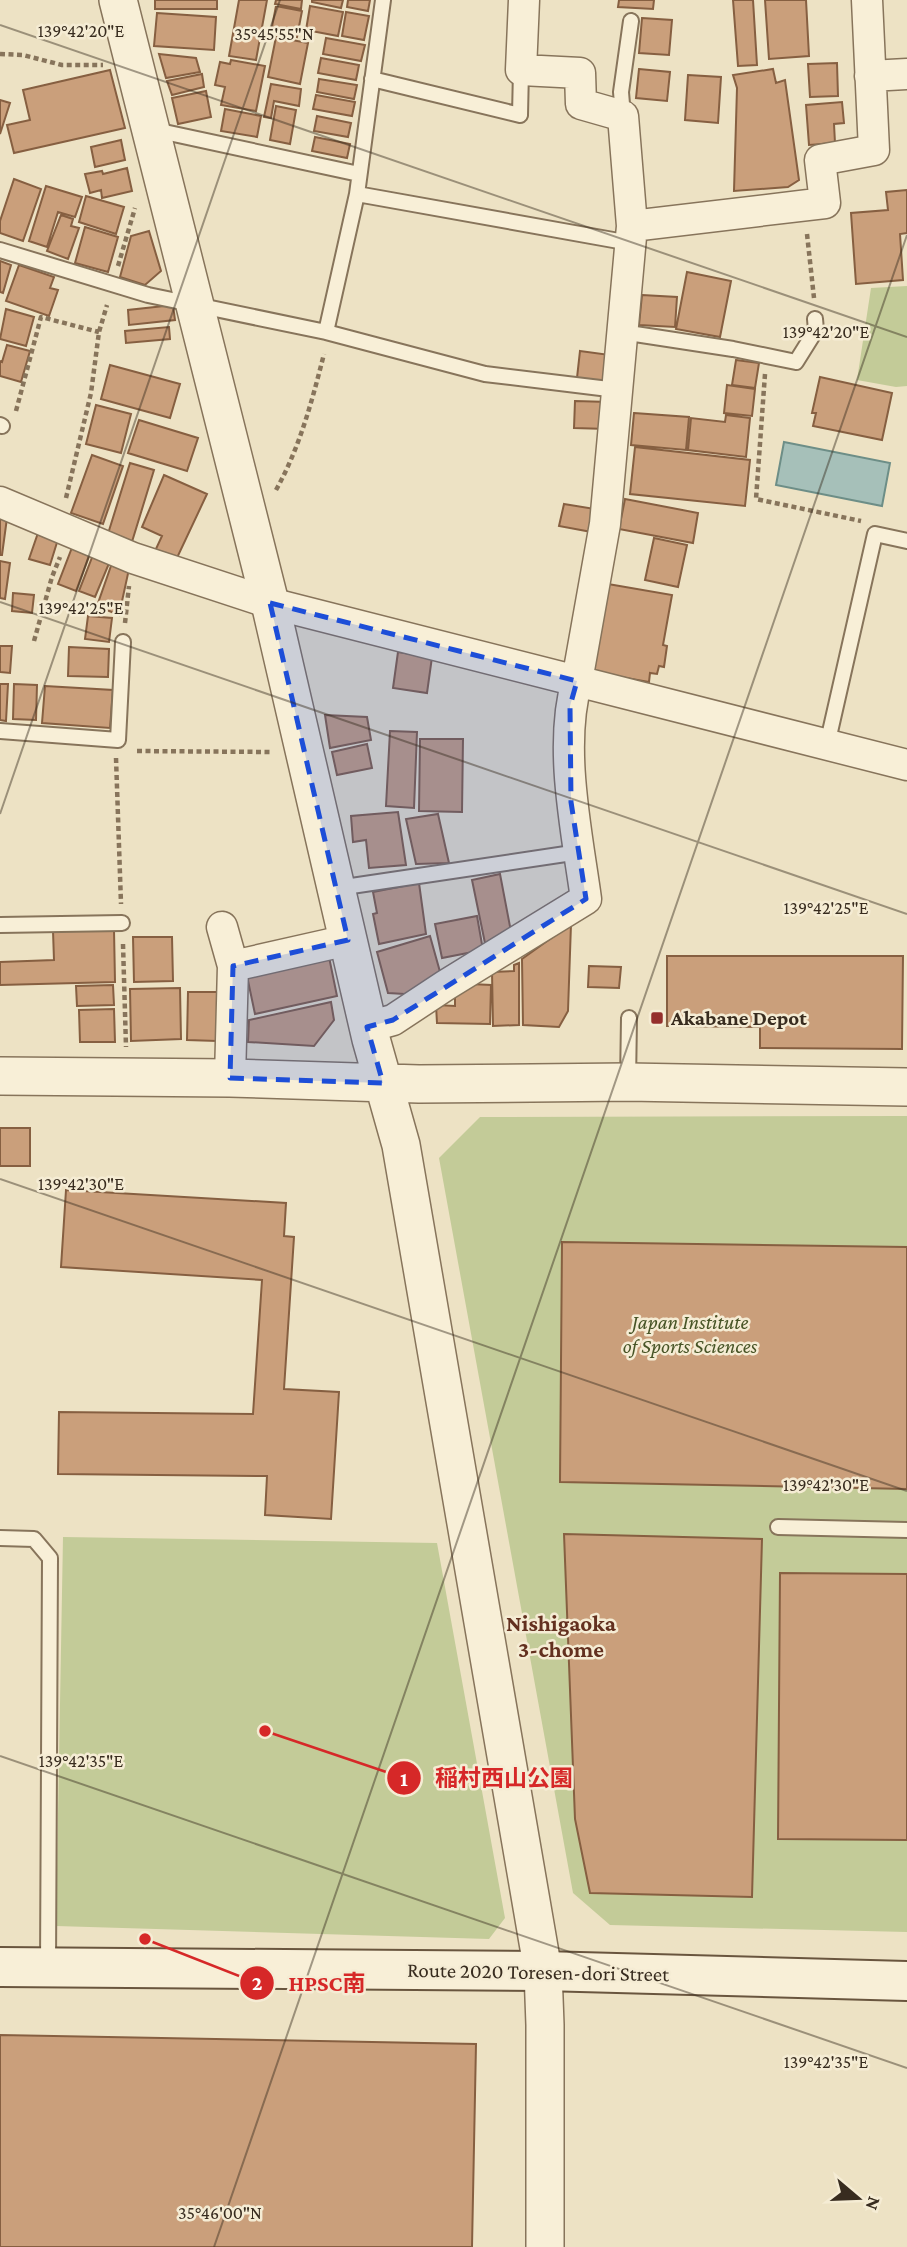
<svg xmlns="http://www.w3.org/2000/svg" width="907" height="2247" font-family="'Crimson Pro','Noto Sans JP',serif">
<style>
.green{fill:#c3cb98}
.water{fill:#a6c0b9;stroke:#6d8e87;stroke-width:2}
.building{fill:#ca9f7b;stroke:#865f41;stroke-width:2}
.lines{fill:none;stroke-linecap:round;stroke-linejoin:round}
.service-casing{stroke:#87745b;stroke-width:18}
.minor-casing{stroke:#87745b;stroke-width:33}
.tertiary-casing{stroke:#87745b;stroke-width:40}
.secondary-casing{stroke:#69553e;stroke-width:42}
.path{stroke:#87745b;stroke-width:4.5;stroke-dasharray:5 3.5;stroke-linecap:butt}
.service{stroke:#f8efd7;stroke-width:14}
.minor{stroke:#f8efd7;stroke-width:30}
.tertiary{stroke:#f8efd7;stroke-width:37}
.secondary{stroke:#f8efd7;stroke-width:38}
.marked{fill:#1d4ed8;fill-opacity:0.2;stroke:#1d4ed8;stroke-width:5;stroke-dasharray:14 9;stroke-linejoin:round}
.ticks{fill:none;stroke:#382c1f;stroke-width:2;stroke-opacity:0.45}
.poi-dot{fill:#952f2c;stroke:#f5ecd4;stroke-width:2.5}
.labels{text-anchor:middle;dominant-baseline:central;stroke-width:5;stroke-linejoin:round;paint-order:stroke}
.poi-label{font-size:21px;font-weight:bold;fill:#382c1f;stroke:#f5ecd4;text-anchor:start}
.park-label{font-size:21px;font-style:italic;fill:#475426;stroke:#f5ecd4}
.street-label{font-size:21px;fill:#382c1f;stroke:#f5ecd4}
.neighbourhood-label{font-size:23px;font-weight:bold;fill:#63301f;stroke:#f5ecd4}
.ticks-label{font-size:18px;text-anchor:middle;fill:#382c1f;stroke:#f5ecd4;stroke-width:5;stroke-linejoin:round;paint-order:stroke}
.leader{fill:none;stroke:#d62828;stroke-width:2.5}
.callout-dot{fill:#d62828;stroke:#f5ecd4;stroke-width:2.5}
.mark-label{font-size:21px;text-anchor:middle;font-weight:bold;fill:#fff}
.callout-label{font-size:23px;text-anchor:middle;font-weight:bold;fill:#d62828;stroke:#f5ecd4;stroke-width:5;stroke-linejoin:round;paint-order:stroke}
</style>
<rect width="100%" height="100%" fill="#ede2c4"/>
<path class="green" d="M907,286V386L896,387L857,380L871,288Z
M907,1116V1932L610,1925L573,1893L439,1158L480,1117Z
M63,1537L437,1543L505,1918L489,1939L56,1926Z"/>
<path class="water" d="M784,442L890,463L882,506L776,485Z"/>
<path class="building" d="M155,0H217V9H155Z
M239,0H267L256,60L229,56Z
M276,0H302L301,9L275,4Z
M312,0H343L341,8L312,2Z
M348,0H370L368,11L347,7Z
M619,0H654L653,9L618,7Z
M733,0H753L757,65L738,66Z
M765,0H806L809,56L769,59Z
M276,6L302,11L297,37L271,32Z
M310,6L343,12L338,36L306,30Z
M346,12L369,16L364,40L342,36Z
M157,13L216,17L214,50L154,46Z
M642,18L672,20L669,55L639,53Z
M276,37L308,43L300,84L268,77Z
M326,38L365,45L361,61L323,54Z
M159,54L196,58L200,72L166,78Z
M321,58L359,65L356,80L318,73Z
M231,60L265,66L256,111L221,105L225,87L215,85L220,62L230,64Z
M837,63L838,96L810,97L808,64Z
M639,69L670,72L667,101L636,98Z
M773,69L776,83L785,80L799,180L788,187L734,191L737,88L733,75Z
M110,70L125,128L14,153L7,125L30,120L23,90Z
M202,74L204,87L172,95L167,81Z
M688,75L721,77L718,123L685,120Z
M319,79L357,85L354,99L317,92Z
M271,84L301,89L299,106L274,101L271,118L264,117Z
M206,91L211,117L178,124L172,98Z
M316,95L355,102L352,116L313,109Z
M0,100L10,103L0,134Z
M842,102L844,123L834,124L835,143L809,145L806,105Z
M276,106L296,110L290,144L270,140Z
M225,109L261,116L257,137L221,131Z
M317,116L351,123L348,137L314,131Z
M315,137L350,144L347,158L312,151Z
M121,140L125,160L95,167L91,147Z
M127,168L132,191L102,198L101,190L90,193L85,174L102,171L103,174Z
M14,179L41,189L23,241L0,233V221Z
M46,186L82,197L75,217L58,212L47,247L29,241Z
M907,190V233L900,234L903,280L856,284L851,213L888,210L886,192Z
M86,196L124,207L116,234L79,222Z
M61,215L73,219L71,226L79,228L68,259L47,251Z
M85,227L118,237L108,272L75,263Z
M149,231L161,271L145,285L120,277L131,236Z
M0,261L11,265L3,293L0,292Z
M19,265L54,277L50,288L58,290L49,316L6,301Z
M687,272L731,281L720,337L676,329Z
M642,295L677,297L675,327L639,325Z
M173,305L175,320L129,325L128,310Z
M6,309L34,317L26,346L0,339Z
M169,327L170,339L126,343L125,331Z
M7,345L30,351L21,382L0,376V361L2,362Z
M580,351L610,355L607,382L577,378Z
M736,360L759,363L755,388L732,385Z
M110,365L180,384L170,418L101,399Z
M820,377L892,393L882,440L813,426L816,413H812Z
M727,385L755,389L752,416L724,413Z
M575,401L609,402L607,429L574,428Z
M96,405L131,414L121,453L86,444Z
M634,413L689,417L686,450L631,445Z
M726,415L750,418L746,457L688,450L691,418L725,422Z
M139,420L198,438L187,471L128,453Z
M635,447L750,460L745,506L630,494Z
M92,455L123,466L103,524L71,513Z
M130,463L154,470L131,545L107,537Z
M164,475L207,494L176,560L155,551L162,536L142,527Z
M625,499L698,513L693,543L619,529Z
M564,504L601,510L597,533L559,526Z
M0,517L7,518L2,555H0Z
M39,530L59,536L50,565L29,559Z
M654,538L687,545L678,587L645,580Z
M73,545L91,551L76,591L58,584Z
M93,555L110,561L95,597L79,591Z
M0,561L10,563L5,599L0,598Z
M112,563L129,569L119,615L97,606Z
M608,584L672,595L663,645L667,646L664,667L659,666L657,674L650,673L649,682L592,672Z
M13,593L34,595L32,613L12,611Z
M88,616L112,618L109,642L85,639Z
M0,646H12L10,673L0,672Z
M69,647L109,649L108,677L68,676Z
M398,652L432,657L427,693L393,688Z
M0,684H8L6,721L0,720Z
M14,684L37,685L36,720L13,719Z
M45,686L113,690L110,728L42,723Z
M325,715L367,717L371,740L330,748Z
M390,731L417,732L414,808L386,806Z
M420,739H463L462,812L419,811Z
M367,744L372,768L337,775L332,752Z
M398,812L406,865L369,868L366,840L353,842L351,816Z
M438,814L449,863L416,864L406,819Z
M500,874L512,937L486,948L472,880Z
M419,883L426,934L379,944L373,914L377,913L373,892Z
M477,916L483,950L442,958L435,924Z
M571,924L568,1011L559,1027L523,1025L522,959Z
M114,930L115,982L0,985V962L54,960L53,931Z
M430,936L442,979L405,994L388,993L377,952Z
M133,937H172L173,981L134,982Z
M667,956H903L902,1049L760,1048V1027L667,1026Z
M329,957L337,996L255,1014L247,976Z
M519,963V1025L493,1026L492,972L514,971V965Z
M589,966L621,967L619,988L588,987Z
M470,984L491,985L490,1024L437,1023L436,1005L455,1006V992Z
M113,985L114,1005L77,1006L76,986Z
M180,988L181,1039L131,1041L130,989Z
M188,992H218L217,1041L187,1040Z
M331,1002L334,1020L314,1046L248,1042L249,1020Z
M114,1009L115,1042H80L79,1010Z
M0,1128H30V1166H0Z
M66,1190L286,1203L284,1236L294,1237L284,1389L339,1392L331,1519L265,1515L267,1476L58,1474L59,1412L253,1414L262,1280L61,1267Z
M562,1242L907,1247V1489L560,1482Z
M564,1534L762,1539L752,1897L590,1893L575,1819Z
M780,1573L907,1574V1840L778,1839Z
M0,2035L476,2044L472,2247H0Z"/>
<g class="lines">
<defs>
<path id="service" d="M372,79L520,115L521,70
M623,116L621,92L631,21
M155,130L359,174
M357,194L630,243
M0,250L148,295L326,332L485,374L617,390
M326,332L357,194L383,0
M622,332L733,349L796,362L816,330L815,319
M0,425L2,426
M0,731L118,740L123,642
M827,745L875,534L907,541
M338,888L579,852
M0,925L122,923
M628,1082L629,1018
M778,1527L907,1530
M0,1538L34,1539L50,1558L48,1966"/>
<path id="minor" d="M870,76L907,74
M632,226L825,203L820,160L874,150L867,0
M0,502L133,558L270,603L907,765
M222,927L233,966L230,1078
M233,966L348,940
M368,1027L393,1020L446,985L586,899C577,833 558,746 577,681L605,524L632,226L623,116L581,104L580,73L521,70L524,0"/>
<path id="tertiary" d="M118,0L270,603L371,1039L401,1145L543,1971L545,2025V2247
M0,1076L230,1078L419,1084L628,1082L907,1087"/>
<path id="secondary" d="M0,1967L543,1971L907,1981"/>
</defs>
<use href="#service" class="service-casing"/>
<use href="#minor" class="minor-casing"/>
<use href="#tertiary" class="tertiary-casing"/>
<use href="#secondary" class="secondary-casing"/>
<path class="path" d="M0,54L23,55L62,65H103
M807,234L814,298
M118,266L135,208
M765,374L756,499L861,521
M16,411L41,317L99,332
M276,490C300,447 312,401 324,354
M66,498L91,393L99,332L107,305
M125,623L129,586
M34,641L52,577L60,557
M137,751L271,752
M116,758L121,904
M123,944L126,1047"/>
<use href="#service" class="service"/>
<use href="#minor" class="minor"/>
<use href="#tertiary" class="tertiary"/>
<use href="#secondary" class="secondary"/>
</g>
<path class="marked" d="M270,603L577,681L570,706L571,802L586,899L393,1020L367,1027L383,1083L230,1078L233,966L348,940Z"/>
<path class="ticks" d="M0,25L907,337M0,602L907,914M0,814L280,0M0,1179L907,1491M0,1756L907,2068M214,2247L907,235"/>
<rect class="poi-dot" x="650" y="1011" width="14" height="14" rx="3.5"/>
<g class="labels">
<g class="poi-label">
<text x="671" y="1018">Akabane Depot</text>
</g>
<g class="park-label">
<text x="690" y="1322">Japan Institute<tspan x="690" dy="24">of Sports Sciences</tspan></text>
</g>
<g class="street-label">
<text transform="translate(538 1972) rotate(1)">Route 2020 Toresen-dori Street</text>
</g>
<g class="neighbourhood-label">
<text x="561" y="1623">Nishigaoka<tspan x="561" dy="26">3-chome</tspan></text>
</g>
</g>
<g class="ticks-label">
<text x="81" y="37">139°42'20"E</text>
<text x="274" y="40">35°45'55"N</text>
<text x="826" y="338">139°42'20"E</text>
<text x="81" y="614">139°42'25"E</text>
<text x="826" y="914">139°42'25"E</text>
<text x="81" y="1190">139°42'30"E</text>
<text x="826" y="1491">139°42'30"E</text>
<text x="81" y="1767">139°42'35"E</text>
<text x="826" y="2068">139°42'35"E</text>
<text x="220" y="2219">35°46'00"N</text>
</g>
<path class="leader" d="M265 1731L404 1778M145 1939L257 1983"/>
<g class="callout-dot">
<circle cx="265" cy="1731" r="7"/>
<circle cx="145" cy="1939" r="7"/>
<circle cx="404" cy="1778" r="18"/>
<circle cx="257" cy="1983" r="18"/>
</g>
<g class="mark-label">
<text x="404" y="1786">1</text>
<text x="257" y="1990">2</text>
</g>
<g class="callout-label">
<text x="504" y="1786">稲村西山公園</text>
<text x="327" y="1991">HPSC南</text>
</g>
<g transform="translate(858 2198) rotate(109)" stroke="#f5ecd4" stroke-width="5" paint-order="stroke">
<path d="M0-5L12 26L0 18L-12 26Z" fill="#382c1f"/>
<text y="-10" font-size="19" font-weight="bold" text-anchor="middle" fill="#382c1f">N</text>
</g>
</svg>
